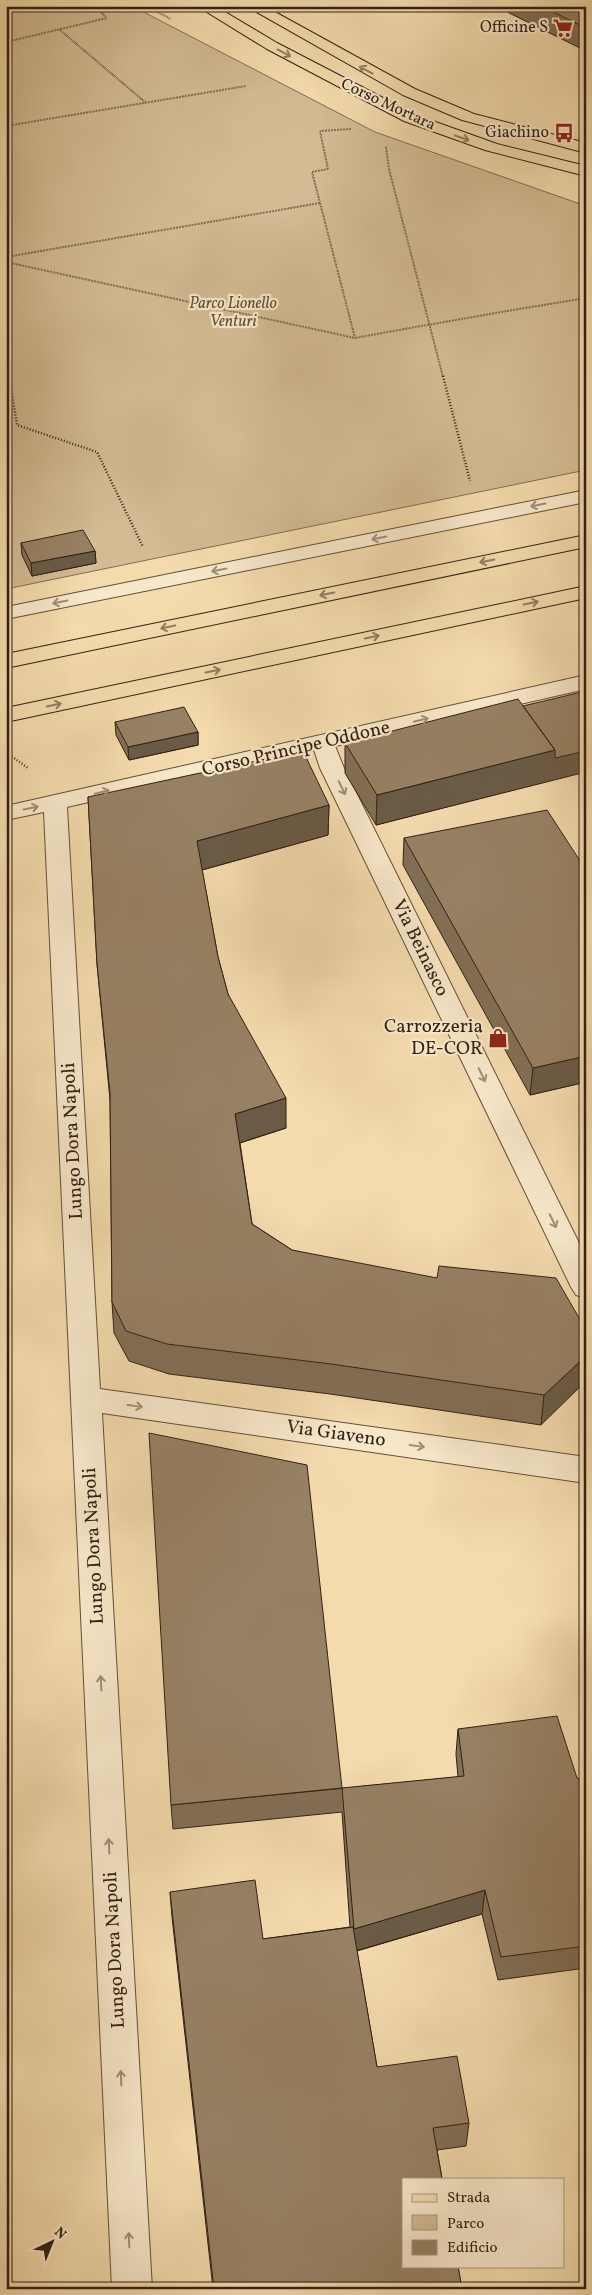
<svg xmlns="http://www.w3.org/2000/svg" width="592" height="2295" font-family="Vollkorn,serif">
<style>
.green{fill:#d3bb93;stroke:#826e54}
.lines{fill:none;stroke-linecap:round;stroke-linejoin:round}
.minor-casing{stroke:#624f3a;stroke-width:2}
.major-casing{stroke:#322014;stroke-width:2}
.path-far1{stroke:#322014;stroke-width:2;stroke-dasharray:0.5 1;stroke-linecap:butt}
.path{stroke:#322014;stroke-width:2.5;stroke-dasharray:1 2;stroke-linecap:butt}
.minor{fill:#f8e8ca;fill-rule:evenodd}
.major{fill:#f4dbad;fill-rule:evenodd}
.path-bridge{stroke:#322014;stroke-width:2;stroke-dasharray:0.5 1;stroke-linecap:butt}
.wall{fill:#826f56;stroke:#322014}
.shaded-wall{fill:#6a5a46;stroke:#322014}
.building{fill:#978164;stroke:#322014}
.oneway{stroke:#937e60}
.oneway2{stroke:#9f8e78}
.labels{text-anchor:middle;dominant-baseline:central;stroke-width:4.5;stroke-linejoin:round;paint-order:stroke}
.far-poi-label{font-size:16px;fill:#322014;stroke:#f8e8ca;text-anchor:end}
.far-street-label{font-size:16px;fill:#322014;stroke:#f8e8ca}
.far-park-label{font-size:16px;font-style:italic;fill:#624e3a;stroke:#f8e8ca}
.street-label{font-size:19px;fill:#322014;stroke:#f8e8ca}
.poi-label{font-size:19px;fill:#322014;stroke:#f8e8ca;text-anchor:end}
</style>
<rect width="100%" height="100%" fill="#f4dbad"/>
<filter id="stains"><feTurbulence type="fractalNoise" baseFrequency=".004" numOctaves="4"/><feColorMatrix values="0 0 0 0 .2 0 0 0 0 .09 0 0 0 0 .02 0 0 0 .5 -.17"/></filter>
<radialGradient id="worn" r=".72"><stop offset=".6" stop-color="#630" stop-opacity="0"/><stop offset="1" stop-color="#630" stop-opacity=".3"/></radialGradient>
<path class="green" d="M6,6H132L375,132L586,206V470L6,589Z"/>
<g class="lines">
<defs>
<path id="minor" d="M586,490V502L6,619V607Z
M586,675V689L335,746L344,768L586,1257V1298L576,1295L571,1287L320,768L314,750L67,807L100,1389L586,1457V1483L102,1413L152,2289H112L44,812L6,820V806Z"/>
<path id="major" d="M197,6H215L277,43L416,115L497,144L586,166V176L485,150L404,121L267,49Z
M246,6H264L415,89L474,114L586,143V153L462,120L403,95Z
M586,535V547L6,668V654Z
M586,586V598L6,722V708Z"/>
</defs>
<use href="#minor" class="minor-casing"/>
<use href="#major" class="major-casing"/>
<path class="path-far1" d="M94,6L106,17
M146,6L171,19
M60,30L145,102
M6,42L107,18
M6,126L246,86
M351,129L320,131L328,169L312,172L355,338
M386,147L389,169L443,377
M6,257L320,203
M6,262L355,338L393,331
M507,311L586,298
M6,355L9,377"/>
<path class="path" d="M9,376L17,425L97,452L143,547
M443,376L470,481
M7,753L28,768"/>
<use href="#minor" class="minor"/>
<use href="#major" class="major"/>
<path class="path-bridge" d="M393,331L507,311"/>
</g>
<path class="wall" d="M495,6H586V51Z
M21,543L95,551L96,563L32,576L22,555Z
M115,722L198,732V745L129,760L116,735Z
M345,743L552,780L376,825L345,773Z
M88,797L329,805L328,835L202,870L218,957L228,994L286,1128L240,1143L252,1224L292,1250L586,1330L541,1425L330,1394L169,1374L129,1361L114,1333L112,1302L110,1100L97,964Z
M404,838L586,870V1082L530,1095L403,865Z
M458,1729L586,1782V1968L498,1980L482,1914L357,1951L377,2067L469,2123L466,2146L437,2150L462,2289H213L172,1917L170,1892L263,1939L350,1927L342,1812L173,1829L171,1805L458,1777L456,1754Z"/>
<path class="shaded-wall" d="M95,551L96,563L32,576L31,563Z
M198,732V745L129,760L128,747Z
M555,750L586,751V772L376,825L377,795Z
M329,805L328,835L198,871L197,841Z
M586,1056V1082L530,1095L533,1068Z
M286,1098V1128L236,1144L235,1114Z
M586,1356V1381L541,1425L544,1395Z
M485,1890L482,1914L352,1952L353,1929Z"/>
<path class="building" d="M541,6H586V28Z
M83,530L95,551L31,563L21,543Z
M586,691V751L555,758V750L523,706Z
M518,699L555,750L377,795L345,743Z
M184,707L198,732L128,747L115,722Z
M303,751L329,805L197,841L218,957L228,994L286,1098L235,1114L252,1224L292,1250L437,1278L439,1266L556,1278L586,1330V1356L544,1395L331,1364L167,1344L126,1331L112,1302L110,1093L97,964L88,797Z
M547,810L586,870V1056L533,1068L404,838Z
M149,1433L307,1465L342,1788L171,1805Z
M557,1716L577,1778L586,1782V1946L501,1957L485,1890L354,1929L342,1788L464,1776L458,1729Z
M255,1880L263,1939L353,1927L377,2067L457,2056L469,2123L433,2128L442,2179H403V2266H458L462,2289H214L170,1892Z"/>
<defs><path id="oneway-shaft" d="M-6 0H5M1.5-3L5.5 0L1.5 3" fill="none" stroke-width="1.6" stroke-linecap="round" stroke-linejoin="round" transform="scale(1.25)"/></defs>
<g class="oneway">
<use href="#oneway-shaft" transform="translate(284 53) rotate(28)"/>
<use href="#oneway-shaft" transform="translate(366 70) rotate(-152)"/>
<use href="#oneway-shaft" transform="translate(462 138) rotate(19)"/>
<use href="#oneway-shaft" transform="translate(487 561) rotate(168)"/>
<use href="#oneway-shaft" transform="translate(327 594) rotate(168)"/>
<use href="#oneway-shaft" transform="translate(531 603) rotate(-12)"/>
<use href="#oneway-shaft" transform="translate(168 627) rotate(168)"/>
<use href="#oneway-shaft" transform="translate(372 637) rotate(-12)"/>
<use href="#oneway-shaft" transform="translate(213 671) rotate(-12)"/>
<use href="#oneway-shaft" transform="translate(54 705) rotate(-12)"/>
</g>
<g class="oneway2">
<use href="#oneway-shaft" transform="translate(538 505) rotate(169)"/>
<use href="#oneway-shaft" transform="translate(379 538) rotate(169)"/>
<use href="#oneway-shaft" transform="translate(219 570) rotate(169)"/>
<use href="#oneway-shaft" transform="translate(60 602) rotate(169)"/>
<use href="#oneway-shaft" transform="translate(421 720) rotate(-13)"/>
<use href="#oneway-shaft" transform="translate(342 788) rotate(64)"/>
<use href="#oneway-shaft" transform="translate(102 792) rotate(-13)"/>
<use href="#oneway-shaft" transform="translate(31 808) rotate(-12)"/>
<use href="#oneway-shaft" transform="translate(482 1075) rotate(64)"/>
<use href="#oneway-shaft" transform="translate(553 1221) rotate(64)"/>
<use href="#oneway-shaft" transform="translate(135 1406) rotate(8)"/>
<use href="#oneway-shaft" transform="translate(417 1446) rotate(8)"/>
<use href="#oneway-shaft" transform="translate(101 1683) rotate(-93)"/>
<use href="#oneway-shaft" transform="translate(109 1846) rotate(-93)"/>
<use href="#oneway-shaft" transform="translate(121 2078) rotate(-93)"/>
<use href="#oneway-shaft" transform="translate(129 2240) rotate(-93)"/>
</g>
<defs>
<symbol id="supermarket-bare" viewBox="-9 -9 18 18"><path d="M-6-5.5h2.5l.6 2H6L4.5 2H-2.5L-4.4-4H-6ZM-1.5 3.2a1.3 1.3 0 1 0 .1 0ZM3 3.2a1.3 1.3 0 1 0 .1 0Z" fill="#8f2418" stroke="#f8e8ca" stroke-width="2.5" paint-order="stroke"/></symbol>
<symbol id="bus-bare" viewBox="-9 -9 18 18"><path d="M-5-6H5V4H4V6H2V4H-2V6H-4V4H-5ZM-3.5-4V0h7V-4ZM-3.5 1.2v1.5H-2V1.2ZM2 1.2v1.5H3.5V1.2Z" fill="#8f2418" stroke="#f8e8ca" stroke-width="2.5" paint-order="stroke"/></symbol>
<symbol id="shop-bare" viewBox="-9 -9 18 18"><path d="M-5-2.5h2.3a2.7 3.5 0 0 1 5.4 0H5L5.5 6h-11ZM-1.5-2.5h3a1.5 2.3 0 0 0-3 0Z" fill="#8f2418" stroke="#f8e8ca" stroke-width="2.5" paint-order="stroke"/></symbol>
</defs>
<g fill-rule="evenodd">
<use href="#supermarket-bare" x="549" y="14" width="28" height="28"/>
<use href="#bus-bare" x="550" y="119" width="28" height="28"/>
<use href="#shop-bare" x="484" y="1024" width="28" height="28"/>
</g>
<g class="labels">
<g class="far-poi-label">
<text x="548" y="28">Officine S</text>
<text x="549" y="133">Giachino</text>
</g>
<g class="far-street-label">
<text transform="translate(388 105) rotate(25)">Corso Mortara</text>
</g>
<g class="far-park-label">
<text x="233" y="304">Parco Lionello<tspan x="233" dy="18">Venturi</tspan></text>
</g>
<g class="street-label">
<text transform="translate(296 749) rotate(-13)">Corso Principe Oddone</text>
<text transform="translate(420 948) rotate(64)">Via Beinasco</text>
<text transform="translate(73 1141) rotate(-93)">Lungo Dora Napoli</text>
<text transform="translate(336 1434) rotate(8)">Via Giaveno</text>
<text transform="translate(94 1546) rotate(-93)">Lungo Dora Napoli</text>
<text transform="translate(115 1950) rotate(-93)">Lungo Dora Napoli</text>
</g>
<g class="poi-label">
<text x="483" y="1027">Carrozzeria<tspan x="483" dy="22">DE-COR</tspan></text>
</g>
</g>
<rect width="592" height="2295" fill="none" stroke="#f4dbad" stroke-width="25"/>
<rect x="8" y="8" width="577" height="2280" fill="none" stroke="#322014" stroke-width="2.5"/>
<rect x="12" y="12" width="567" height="2270" fill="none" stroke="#322014"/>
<rect x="402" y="2178" width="162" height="90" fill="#f8e8ca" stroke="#a99881"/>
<rect x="412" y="2194" width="25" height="8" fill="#f4dbad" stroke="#a99881"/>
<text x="447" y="2202" font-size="15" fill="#322014">Strada</text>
<rect x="412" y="2215" width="25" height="15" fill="#d3bb93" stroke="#a99881"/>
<text x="447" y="2228" font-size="15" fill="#322014">Parco</text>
<rect x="412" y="2240" width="25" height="15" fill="#978164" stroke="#a99881"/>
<text x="447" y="2252" font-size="15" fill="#322014">Edificio</text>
<g transform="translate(52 2242) rotate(43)" stroke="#f8e8ca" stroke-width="4" paint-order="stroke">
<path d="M0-4L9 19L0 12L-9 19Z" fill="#322014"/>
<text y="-8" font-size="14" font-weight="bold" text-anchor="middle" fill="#322014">N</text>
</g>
<rect width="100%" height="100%" filter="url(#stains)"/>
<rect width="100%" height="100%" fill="url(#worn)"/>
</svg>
